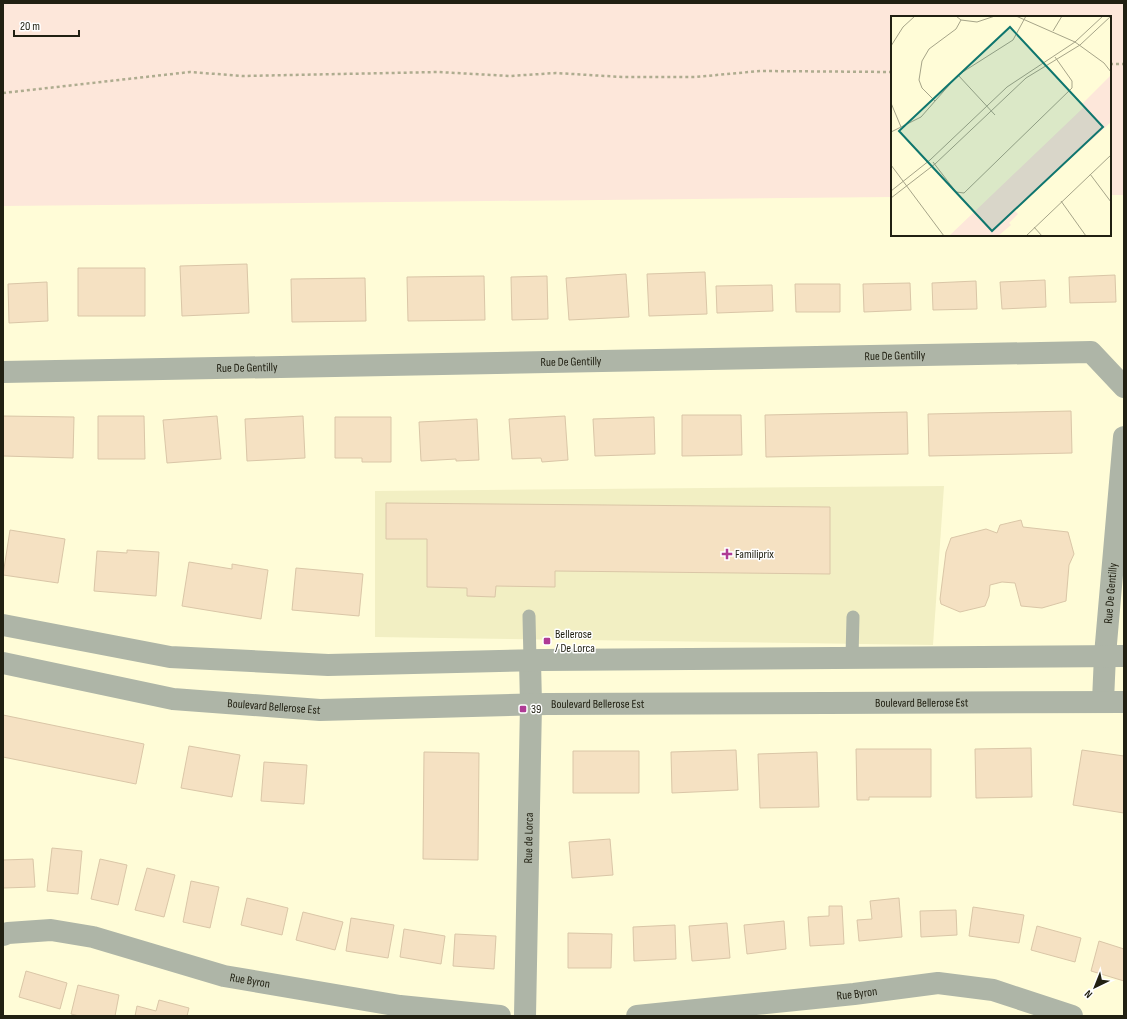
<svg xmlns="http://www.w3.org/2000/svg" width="1127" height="1019" font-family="'Sofia Sans Condensed',sans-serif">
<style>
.built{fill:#f2efc3}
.green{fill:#fde7da}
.building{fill:#f5e1c2;stroke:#dac6a7}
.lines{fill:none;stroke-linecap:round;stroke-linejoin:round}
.path{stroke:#aeac8f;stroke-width:2.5;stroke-dasharray:3 3;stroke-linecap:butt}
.service{stroke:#aeb5a7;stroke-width:13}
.minor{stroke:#aeb5a7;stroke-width:22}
.tertiary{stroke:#aeb5a7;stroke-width:22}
.poi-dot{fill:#af3b95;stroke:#fff;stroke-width:1.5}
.labels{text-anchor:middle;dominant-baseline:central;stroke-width:3;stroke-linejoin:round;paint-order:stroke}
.street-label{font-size:12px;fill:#212012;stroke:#fff}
.poi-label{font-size:12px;fill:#212012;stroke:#fff;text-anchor:start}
.inset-road{fill:none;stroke:#a6a488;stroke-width:1}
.view{fill:#0f766e;fill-opacity:0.15;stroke:#0f766e;stroke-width:2}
.inset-edge{fill:none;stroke:#212012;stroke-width:2}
</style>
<rect width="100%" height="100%" fill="#fffcd7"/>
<path class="built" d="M944,486L933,645L375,637V491Z"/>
<path class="green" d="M3,3H1124V195H1110V17H892V197L3,206Z"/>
<path class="building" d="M247,264L249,313L182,316L180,266Z
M78,268H145V316H78Z
M705,272L707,314L649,316L647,274Z
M626,274L629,317L569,320L566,278Z
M1115,275L1116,302L1070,303L1069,277Z
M484,276L485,320L408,321L407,277Z
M547,276L548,319L512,320L511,277Z
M365,278L366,321L292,322L291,279Z
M1045,280L1046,307L1002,309L1000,282Z
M976,281L977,309L933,310L932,283Z
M47,282L48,321L9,323L8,284Z
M910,283L911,310L864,312L863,284Z
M795,284H840V312H796Z
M772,285L773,311L717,313L716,286Z
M1071,411L1072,453L929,456L928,414Z
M907,412L908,454L766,457L765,415Z
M682,415H741L742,455L682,456Z
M3,416L74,417L73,458L3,456Z
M98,416H144L145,459H98Z
M217,416L221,459L167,463L163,420Z
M303,416L305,458L247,461L245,419Z
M565,416L568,460L542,462L541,458L512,459L509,419Z
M335,417H391V462H362V458H335Z
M654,417L655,454L595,456L593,419Z
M477,419L479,460L456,461V459L421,461L419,422Z
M386,503L830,507V574L555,571V587L496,586L495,597L467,596V588L427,587V539H386Z
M1021,520L1023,527L1068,532L1074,554L1069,565L1066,601L1042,608L1021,606L1015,583L1002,582L990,585L989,596L985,606L960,612L941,604L940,599L946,552L951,538L986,529L997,533L1000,525Z
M10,530L65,539L58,583L3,575Z
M127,550L159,552L156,596L94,591L97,551L127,553Z
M189,562L232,569V564L268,570L261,619L182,606Z
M296,568L363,574L359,616L292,610Z
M3,715L144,744L136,784L3,757Z
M189,746L240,755L232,797L181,788Z
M1031,748L1032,797L976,798L975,749Z
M856,749H931V797H869V800H857Z
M736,750L738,790L672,793L671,752Z
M1082,750L1124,756V813L1073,805Z
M573,751H639V793H573Z
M424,752L479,753L478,860L423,859Z
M817,752L819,807L760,808L758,754Z
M264,762L307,765L304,804L261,801Z
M610,839L613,875L572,878L569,842Z
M52,848L82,851L78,894L47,891Z
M33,859L35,887L3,888V860Z
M100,859L127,865L118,905L91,899Z
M147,868L175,875L164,917L135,910Z
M191,881L219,887L210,928L183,922Z
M247,898L288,908L282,935L241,925Z
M899,898L902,937L859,941L857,920L872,919L870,901Z
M829,906H842L844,944L810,946L808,917L829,916Z
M973,907L1024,915L1019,943L969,936Z
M956,910L957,935L921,937L920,911Z
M303,912L343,922L335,950L296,940Z
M351,918L394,925L388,958L346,951Z
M784,921L786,949L747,954L744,925Z
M727,923L730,958L692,961L689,926Z
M675,925L676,959L634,961L633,927Z
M1037,926L1081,938L1075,962L1031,950Z
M404,929L445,936L441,964L400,957Z
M568,933L612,934L611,968H568Z
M455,934L496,936L494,969L453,966Z
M1099,941L1124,949V981L1091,971Z
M26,971L67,983L60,1009L19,997Z
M78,985L119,995L115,1016H79L71,1014Z
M159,1000L189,1008L187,1016H135L137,1006L156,1011Z"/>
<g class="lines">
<path class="path" d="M1110,64H1124
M3,93L190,72L243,76L438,72L510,76L556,73L622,77H695L760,71L892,72"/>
<path class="service" d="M529,616L530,661
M852,657L853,617"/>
<g class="minor">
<path id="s1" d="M3,372L1091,352L1124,387"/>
<path id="s2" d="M1103,701L1105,655L1124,437"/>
<path id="s3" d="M3,935L8,933L51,930L93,937L224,976L400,1006L500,1016"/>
<path id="s4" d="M525,1016L531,704L530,661"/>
<path id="s5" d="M637,1016L854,994L938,983L993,990L1072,1016"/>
</g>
<g class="tertiary">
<path d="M3,625L170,657L328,665L542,660L1124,656"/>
<path id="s6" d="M3,663L173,699L320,710L547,704L1124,702"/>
</g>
</g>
<g class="poi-dot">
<path d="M725 548h4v4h4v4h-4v4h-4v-4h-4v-4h4z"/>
<rect x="543" y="637" width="8" height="8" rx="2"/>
<rect x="519" y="705" width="8" height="8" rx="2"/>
</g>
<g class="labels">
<g class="street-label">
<text stroke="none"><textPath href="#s1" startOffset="892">Rue De Gentilly</textPath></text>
<text stroke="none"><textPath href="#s1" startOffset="568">Rue De Gentilly</textPath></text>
<text stroke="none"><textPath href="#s1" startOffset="244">Rue De Gentilly</textPath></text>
<text stroke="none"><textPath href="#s2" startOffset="108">Rue De Gentilly</textPath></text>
<text stroke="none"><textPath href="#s6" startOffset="923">Boulevard Bellerose Est</textPath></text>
<text stroke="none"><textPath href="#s6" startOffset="599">Boulevard Bellerose Est</textPath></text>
<text stroke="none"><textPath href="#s6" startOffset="275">Boulevard Bellerose Est</textPath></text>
<text stroke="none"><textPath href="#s4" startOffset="178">Rue de Lorca</textPath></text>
<text stroke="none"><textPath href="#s3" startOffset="254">Rue Byron</textPath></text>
<text stroke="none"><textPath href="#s5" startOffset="221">Rue Byron</textPath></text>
</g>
<g class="poi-label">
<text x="735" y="554">Familiprix</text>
<text x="555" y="634">Bellerose<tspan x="555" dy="14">/ De Lorca</tspan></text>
<text x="531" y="709">39</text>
</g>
</g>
<g transform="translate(891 16)">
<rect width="220" height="220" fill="#fffcd7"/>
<path d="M219,60L220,106L123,194L127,198L118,207L120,209L107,220H58L193,91L191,88Z" fill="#fde7da"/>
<path class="inset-road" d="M65,0L70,4L86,6L104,0M125,0L184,26L213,47L220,56M162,15L171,0M0,30L12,11L24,0M67,59L104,99M44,85L31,72L28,64L31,45L38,33L65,13L70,4M0,87L10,111M0,116L30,101L67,59L122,24L135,0M42,146L65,176L73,177L181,72V65L164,41M0,149L53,220M199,158L220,186M0,175L39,144L116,71L184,26L212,0M0,182L44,148L135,62L189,29L220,0M170,185L195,220M143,211L151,220M135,220L220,139"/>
<path class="view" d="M119,11L212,111L101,215L8,115Z"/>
<rect width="220" height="220" class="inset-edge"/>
</g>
<rect width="1127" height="1019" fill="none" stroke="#212012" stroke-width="8"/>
<g transform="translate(1095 987) rotate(223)" stroke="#ffffff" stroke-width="3" paint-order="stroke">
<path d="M0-3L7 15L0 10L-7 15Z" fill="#212012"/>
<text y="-6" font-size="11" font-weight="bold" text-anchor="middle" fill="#212012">N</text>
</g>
<path d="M14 30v6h65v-6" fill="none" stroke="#212012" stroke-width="2"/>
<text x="20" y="30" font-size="12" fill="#212012" stroke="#ffffff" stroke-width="3" paint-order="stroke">20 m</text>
</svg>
